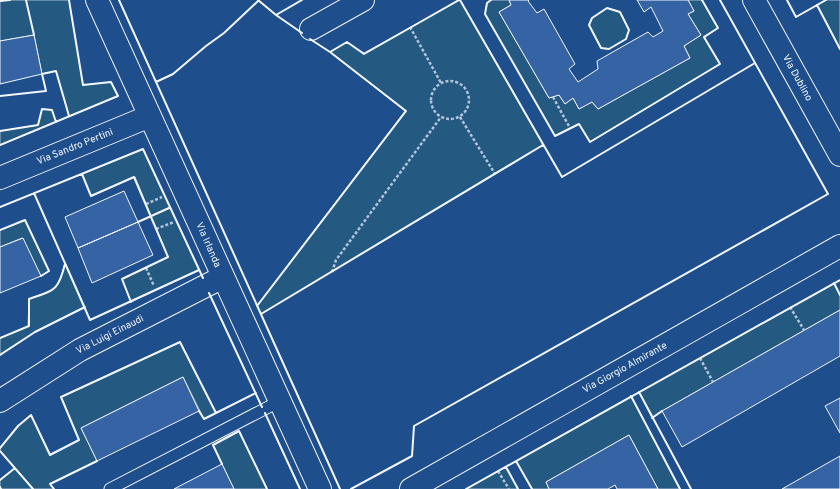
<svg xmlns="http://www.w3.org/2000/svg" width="840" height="489" font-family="Overpass,sans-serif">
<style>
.green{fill:#245a82;stroke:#a8bbd7}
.building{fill:#3563a3;stroke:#f2f6ff}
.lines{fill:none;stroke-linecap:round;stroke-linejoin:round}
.service-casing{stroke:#f2f6ff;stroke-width:13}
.minor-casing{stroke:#f2f6ff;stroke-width:24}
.path{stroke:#b3c4dc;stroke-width:2.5;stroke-dasharray:3 2;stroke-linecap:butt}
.service{stroke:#1f4e8c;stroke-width:11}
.minor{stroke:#1f4e8c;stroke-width:22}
.wall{stroke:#f2f6ff;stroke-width:2}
.labels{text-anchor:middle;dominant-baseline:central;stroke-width:3;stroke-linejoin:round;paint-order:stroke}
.street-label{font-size:10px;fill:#f2f6ff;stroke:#1f4e8c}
</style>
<rect width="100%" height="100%" fill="#1f4e8c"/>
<path class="green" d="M10,0H69L83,85L111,82L118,96L69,116L56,71L42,74L34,35L0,41V1Z
M460,0L543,145L261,314L257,306L405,111L330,52L347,42L364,53Z
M491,0H509L511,5L499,12L549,98L559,95L565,104L573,98L579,109L592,102L598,109L690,58L684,46L701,35L688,14L694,11L688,0H702L718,28L704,38L720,64L590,142L579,124L555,136L485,14L487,3Z
M826,0H840V49L817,5Z
M607,8L620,12L629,30L626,39L609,49L601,48L589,25L592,18Z
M42,109L52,110L56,122L0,145V131L38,125Z
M143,149L199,270L131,302L122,279L168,257L135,177L91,196L82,174Z
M25,220L49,271L41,276L22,238L0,247V230Z
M65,262L85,307L35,332L0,355V338L28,326L29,299C55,289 58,291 65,262Z
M834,283L840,295V310L662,411L652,418L639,392Z
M180,342L216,413L204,419L183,377L81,428L97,461L50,484L54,489H1L0,487V480L15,468L0,451V448L18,426L31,415L50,454L79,440L61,397Z
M631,396L680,489H658L629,435L546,482L549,489H532L516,461Z
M239,431L267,489H234L213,445Z
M506,467L518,489H466Z"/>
<path class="building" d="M509,0H529L528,1L537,13L544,9L575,64L569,69L578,82L598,69L597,61L648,32L653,37L663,31L651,7L644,12L637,0H688L694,11L688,14L701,35L684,46L690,58L598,109L592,102L579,109L573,98L565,104L559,95L549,98L499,12L511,5Z
M34,35L42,74L0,84V41Z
M124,191L138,222L78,248L65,217Z
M138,222L153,255L92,283L78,248Z
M23,238L41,276L0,293V247Z
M840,310V356L682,447L662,411Z
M183,377L199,411L97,461L81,428Z
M840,398V433L825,406Z
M629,435L658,489H617L615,485L608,489H549L546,482Z
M840,456V489H782Z
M222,464L234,489H174Z"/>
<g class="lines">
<defs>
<path id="service" d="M110,489L280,401"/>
<path id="minor" d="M97,0L320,489
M754,0L840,155
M311,29L363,0
M0,178L150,116
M0,401L80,350L223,277
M411,489L840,246"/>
</defs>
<use href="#service" class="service-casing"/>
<use href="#minor" class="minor-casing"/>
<path class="path" d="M410,27L441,83
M431 100a19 19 0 1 1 38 0a19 19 0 1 1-38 0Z
M553,97L570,128
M460,117L495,174
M146,204L162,197
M156,229L174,222
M146,268L154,286
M332,272L336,260L441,117
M790,307L804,330
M700,358L713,382
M498,471L509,489"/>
<use href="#service" class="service"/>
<use href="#minor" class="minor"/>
<path class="wall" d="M26,0L34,35
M119,0L340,489
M258,0L276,15
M460,0L562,177L755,63
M491,0L487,3L485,14L555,136L579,124L590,142L720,64L704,37L718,28L702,0
M787,0L796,17L826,0
M0,1L10,0
M817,5L840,49
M607,8L620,12L629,30L626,39L609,49L601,48L589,25L592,18Z
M302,33L276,15L302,0
M310,39L330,52L347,42L364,54L459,0
M156,82L173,74L206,46L224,33L258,1
M0,96L46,91L42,74L56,71L69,116
M0,131L38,125L42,109L52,110L56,122
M0,145L118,96L111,82L83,85L69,0
M82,174L91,196L134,177L168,257L122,279L131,302
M34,193L90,320L199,270
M0,207L143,149L203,278
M138,222L169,208
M0,230L25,220L49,271L41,276
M834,283L840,295
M209,293L262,407
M257,306L406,111L330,52
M261,314L543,145
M0,338L29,326V299C54,290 58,292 65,264
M0,355L35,332L85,307
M639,392L691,489
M631,396L680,489
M199,411L204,419L216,413
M265,413L300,489
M652,418L662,411
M0,448L18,426L31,415L50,455L79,440L61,397L180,342L216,413L256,393
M0,451L33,489
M516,461L532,489
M222,464L213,445L239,431L267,489
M506,467L518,489
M0,480L15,468
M0,487L1,489
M54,489L50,484L97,461
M351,489L412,456L414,426L828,194L720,0
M466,489L840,280"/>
</g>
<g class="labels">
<g class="street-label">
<text transform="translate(797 78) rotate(61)">Via Dublino</text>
<text transform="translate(75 147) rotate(-22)">Via Sandro Pertini</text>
<text transform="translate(208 245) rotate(66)">Via Irlanda</text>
<text transform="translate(110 335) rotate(-27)">Via Luigi Einaudi</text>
<text transform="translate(625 368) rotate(-29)">Via Giorgio Almirante</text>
</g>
</g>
</svg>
